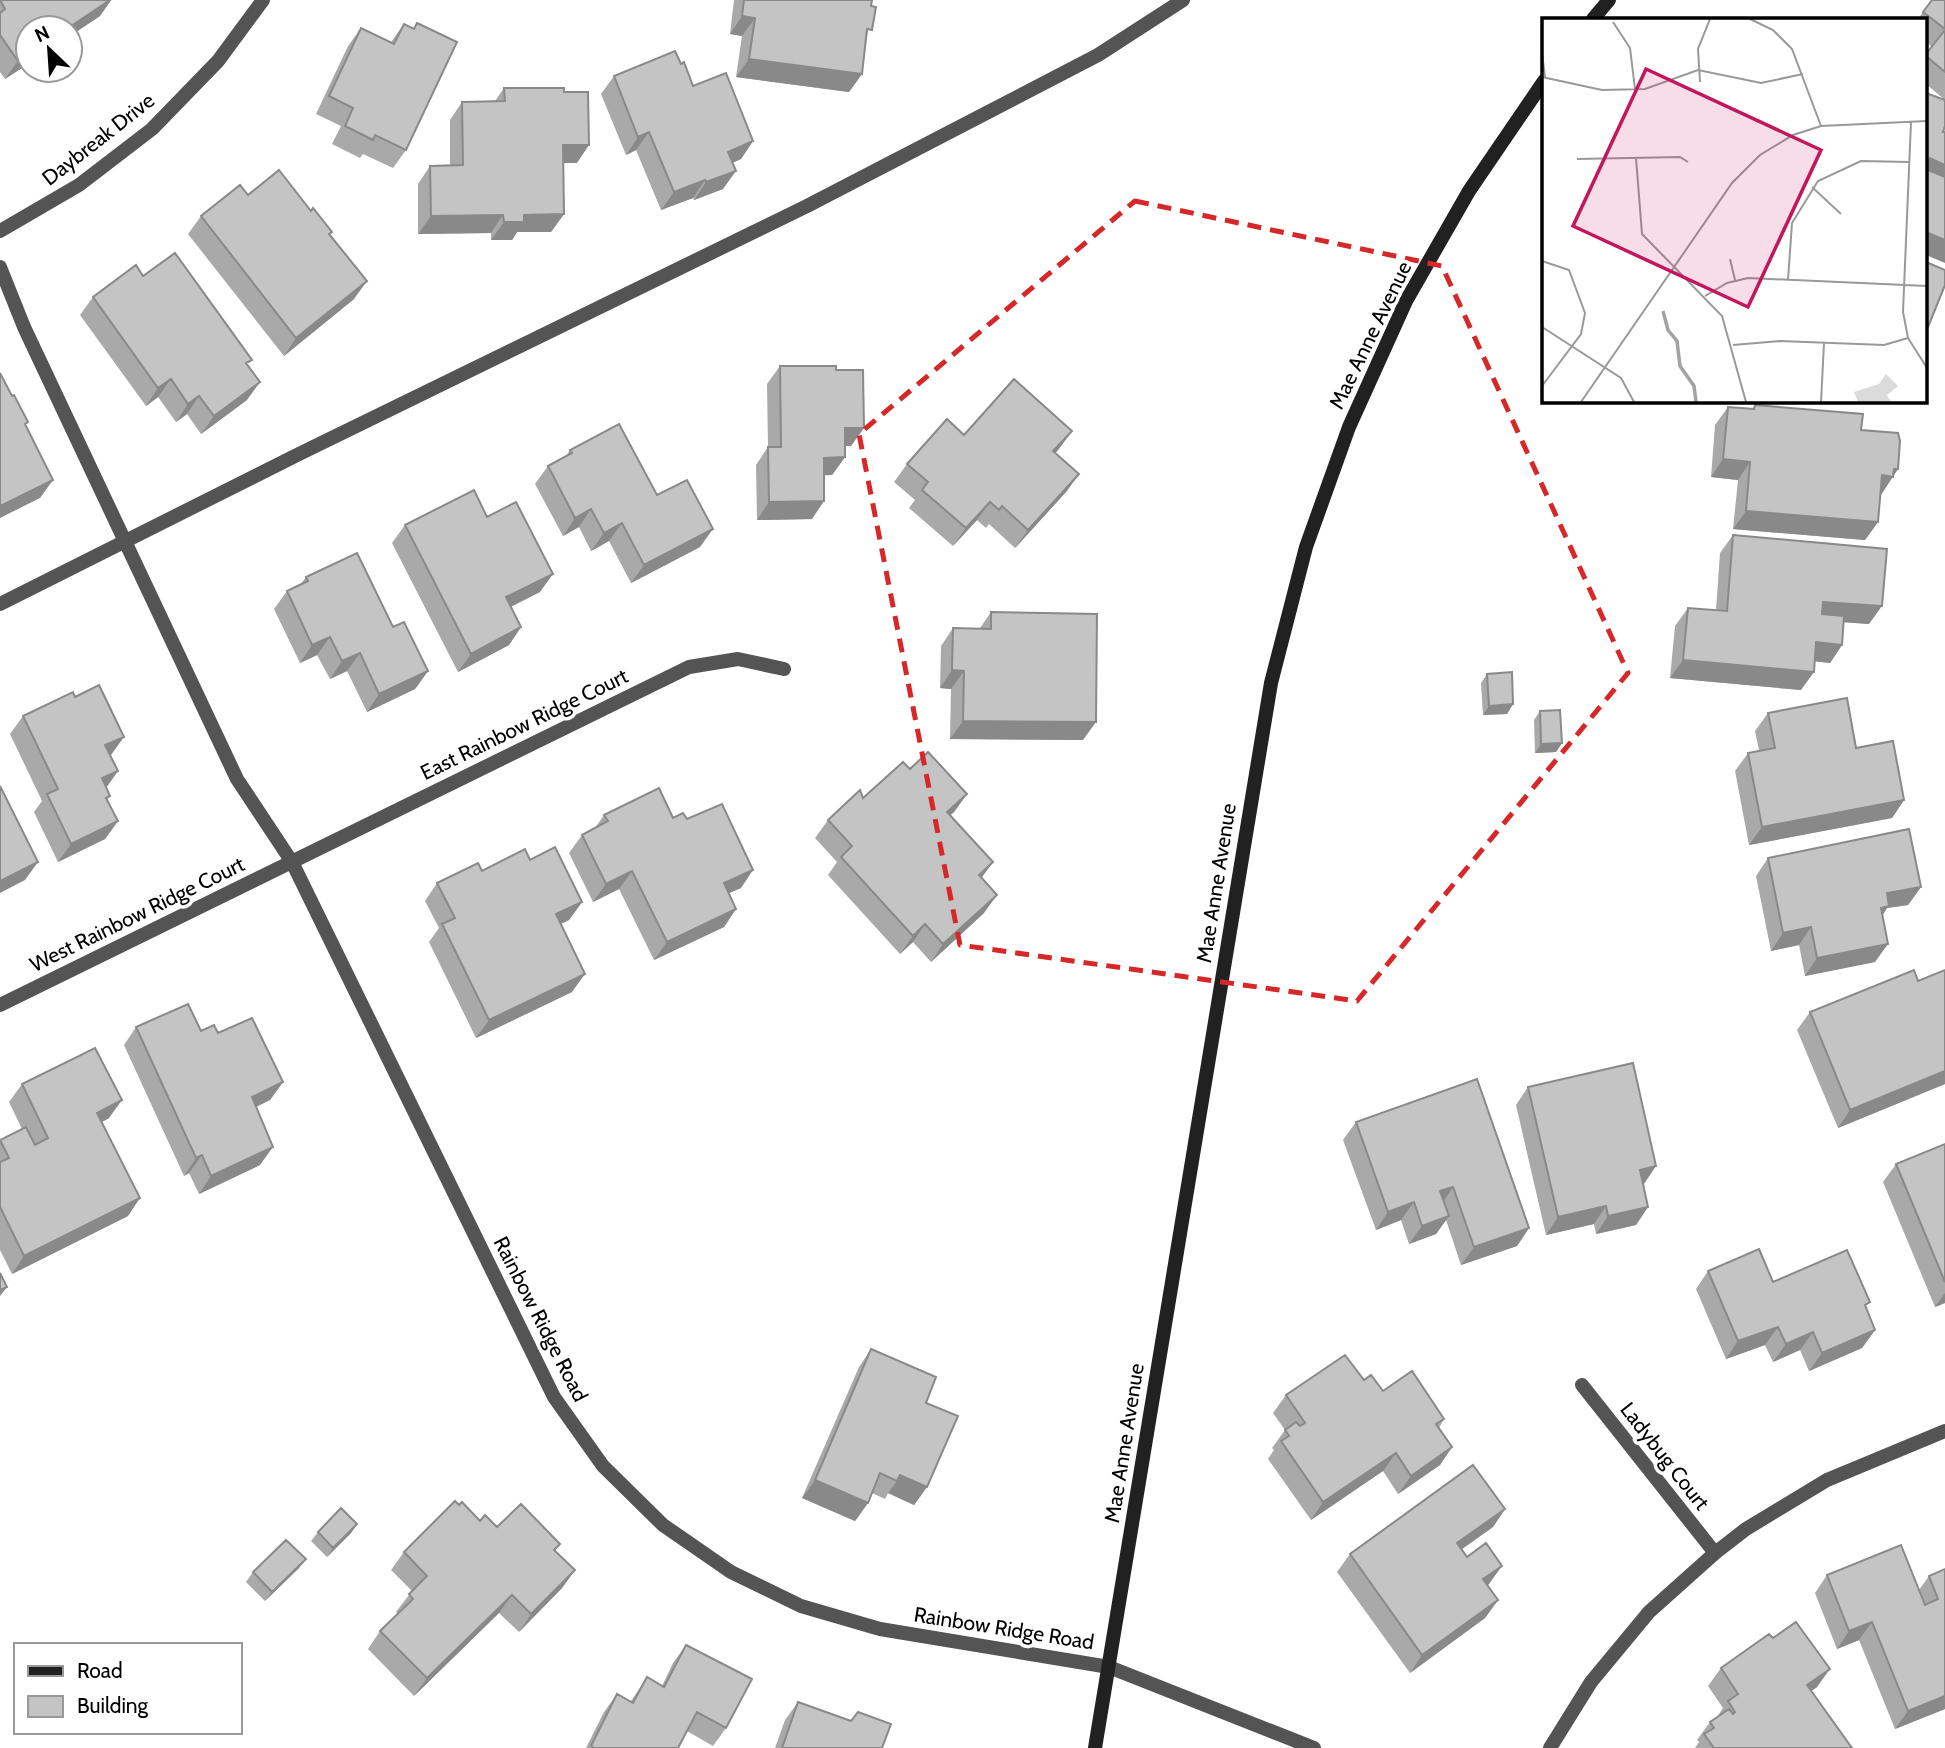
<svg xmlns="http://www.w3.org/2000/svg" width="1945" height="1748" font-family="Cabin,sans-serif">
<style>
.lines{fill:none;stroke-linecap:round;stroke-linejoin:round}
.service{stroke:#545454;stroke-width:14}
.minor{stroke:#545454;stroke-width:14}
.secondary{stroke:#212121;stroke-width:14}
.wall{fill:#a9a9a9}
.shaded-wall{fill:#898989}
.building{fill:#c4c4c4;stroke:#898989;stroke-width:2}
.marked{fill:none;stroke:#d62828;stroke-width:5;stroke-dasharray:14 9;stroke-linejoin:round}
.labels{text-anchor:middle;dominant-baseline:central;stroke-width:7;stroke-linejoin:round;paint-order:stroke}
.street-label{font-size:21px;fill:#000;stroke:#fff}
.inset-river{fill:none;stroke:#a2a2a2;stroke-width:3.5}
.inset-road{fill:none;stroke:#999;stroke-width:2}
.view{fill:#c2185b;fill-opacity:0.15;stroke:#c2185b;stroke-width:3.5}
.inset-edge{fill:none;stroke:#000;stroke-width:3.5}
</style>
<rect width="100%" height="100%" fill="#fff"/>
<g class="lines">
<path class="service" d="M0,267L24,327L237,779L292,862
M0,604L299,454L807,206L1098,55L1183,0"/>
<path class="minor" d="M0,231L79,185L152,129L218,61L263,0
M292,862L554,1397L603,1466L663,1525L731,1572L801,1606L880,1629L1109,1667L1314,1748
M0,1005L689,667L738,659L784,669
M1582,1385L1715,1553
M1550,1748L1591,1682L1649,1612L1715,1553L1746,1529L1827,1480L1945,1431"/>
<path class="secondary" d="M1593,19L1609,0
M1095,1748L1271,683L1306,547L1349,427L1406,301L1469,191L1544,81"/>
</g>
<path class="wall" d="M0,0H111L100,16L5,79L0,72Z
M734,0H872L862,74L849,92L736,77L742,36L730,34Z
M1945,0V100L1926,84V54L1932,47L1926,42V19H1918L1923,12Z
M417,23L406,150L393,168L363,154L360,158L332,144L341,126L316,114L348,46L361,28L391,42L404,24L413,29Z
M681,64L693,86L753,141L741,159L732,163L723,189L694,200L693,198L661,210L636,150L626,155L601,94L614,76Z
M504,88L564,92L577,163H563L564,214L551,232H517L512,240H491V233L418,234V184L430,166H450V120L462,102L495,101Z
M248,195L311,211L332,232L330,235L354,299L284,356L188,234L201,216Z
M143,276L248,365L247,400L201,434L187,414L176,422L158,397L146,406L80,315L93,297Z
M780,366L836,370L851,446H845V457L832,475H824L812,519L757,520L756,465L768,447L767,384Z
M1755,405L1861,430L1898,469L1880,495L1878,522L1865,540L1733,529L1738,480L1711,477L1715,425L1728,407L1753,408Z
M1072,431L1055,453L1079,474L1066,492L1015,548L989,524L986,528L977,520L953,546L909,508L915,500L894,482L907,464L964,435Z
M570,450L657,495L700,547L631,583L609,541L591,551L579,527L563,536L535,484L548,466L566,456Z
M487,517L540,592L511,607L521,627L509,645L458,672L392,543L405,525Z
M1733,535L1869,624L1844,622L1842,645L1830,663L1814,661L1801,690L1670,678L1675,626L1688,608L1716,610L1720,553Z
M306,577L393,627L428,671L415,689L367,712L347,671L330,679L317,655L300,663L274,609L287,591L300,585Z
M991,612L1083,740L950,739L951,689L940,688L941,646L953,628H980Z
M1487,674L1513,704L1507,714L1483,715L1481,683Z
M1540,711L1562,743L1556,752L1535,753L1534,720Z
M1768,713L1856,748L1904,800L1892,818L1749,845L1735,771L1748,753L1759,750L1755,731Z
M23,716L110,755L118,771L106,788L110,796L107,800L118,821L105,839L58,862L34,812L42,801L10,734Z
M910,769L967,794L954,812L950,815L982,878L984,913L931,962L913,942L900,954L828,875L837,862L815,838L828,820Z
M604,815L687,819L741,888L729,893L736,909L724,927L654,960L619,889L593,902L569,853L582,835L595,828Z
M1768,858L1921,887L1908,905L1887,908L1882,916L1875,962L1805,976L1799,945L1771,951L1756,876Z
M530,860L582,902L569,920L561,924L572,992L476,1038L429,942L439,928L425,901L437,883L482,871Z
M1810,1012L1945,1084L1838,1128L1797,1030Z
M136,1027L218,1033L283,1082L270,1100L256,1107L260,1165L199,1194L189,1173L184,1176L124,1045Z
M22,1084L109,1118L102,1122L128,1216L12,1274L0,1250V1141L22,1129L9,1102Z
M1528,1087L1644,1184L1648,1207L1636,1225L1596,1234L1594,1224L1546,1235L1516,1105Z
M1356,1122L1529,1228L1517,1246L1461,1265L1446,1220L1436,1234L1409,1244L1401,1220L1376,1230L1343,1140Z
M1945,1144V1303L1935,1307L1883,1182L1896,1164Z
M1708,1271L1773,1282L1866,1308L1875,1330L1862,1348L1809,1371L1800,1350L1773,1362L1765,1345L1726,1359L1696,1289Z
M871,1349L926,1403L927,1487L914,1505L888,1493L885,1499L872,1493L868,1503L855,1521L802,1498L859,1367Z
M1364,1380L1383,1391L1444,1419L1439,1428L1452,1447L1440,1465L1398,1494L1383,1471L1311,1520L1268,1459L1274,1450L1272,1448L1285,1430L1273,1413L1286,1395Z
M459,1505L480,1521L497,1527L560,1544L555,1551L575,1570L562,1588L519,1632L499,1613L414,1696L368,1649L380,1631L398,1614L396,1612L412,1591L391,1570L404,1552Z
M1505,1509L1493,1527L1462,1549L1489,1584L1487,1585L1498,1600L1485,1618L1410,1673L1337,1572L1350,1554Z
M357,1524L351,1533L327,1557L311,1541L318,1532Z
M299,1568L265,1601L246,1582L253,1572Z
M1945,1569V1709L1895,1729L1859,1640L1837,1649L1815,1593L1827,1575L1919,1590L1929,1576Z
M686,1645L726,1728L713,1746L687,1731L678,1748H586L604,1712L617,1694L631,1701L647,1677L662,1686L673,1663Z
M1721,1668L1817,1687L1811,1691L1852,1748H1695L1699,1742L1697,1740L1710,1722L1717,1717L1723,1708L1708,1686Z
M798,1702L882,1748H775L785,1720Z"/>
<path class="shaded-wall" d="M110,0H111L100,16L70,36V28H68Z
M742,16L755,18L742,36L730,34Z
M28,54V64L5,79L18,61Z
M749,59L862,74L849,92L736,77Z
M649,132L636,150L626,155L638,137Z
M753,141L741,159L716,170L728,152Z
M563,145H589L577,163H550Z
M1930,158L1945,165V177L1939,185L1926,180V165Z
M736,171L723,189L694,200L706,182Z
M705,180L693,198L661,210L674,192Z
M564,214L551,232H517L512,240H491L504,222L524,215Z
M503,215L491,233L418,234L431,216Z
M1926,232L1945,240V263L1926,255Z
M367,281L354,299L284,356L296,338Z
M171,379L158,397L146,406L158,388Z
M260,382L247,400L201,434L214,416Z
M199,396L187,414L176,422L188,404Z
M845,428H864L851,446H832Z
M1072,431L1059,449L1041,469L1053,451Z
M845,457L832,475L811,476L824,458Z
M1723,459L1750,462L1738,480L1711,477Z
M1894,469H1898L1881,495L1869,493L1882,475Z
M1079,474L1066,492L1015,548L1028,530Z
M53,480L40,498L0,518V506Z
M824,501L812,519L757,520L769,502Z
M990,502L977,520L953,546L966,528Z
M591,509L579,527L563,536L575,518Z
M1746,511L1878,522L1865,540L1733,529Z
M622,523L609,541L591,551L604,533Z
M713,529L700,547L631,583L644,565Z
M553,574L540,592L493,615L506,597Z
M1823,602L1882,606L1869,624L1810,620Z
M521,627L509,645L458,672L471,654Z
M330,637L317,655L300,663L312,645Z
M1816,642L1842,645L1830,663L1803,660Z
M360,653L347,671L330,679L342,661Z
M1683,660L1814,672L1801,690L1670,678Z
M952,670L964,671L951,689L940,688Z
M428,671L415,689L367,712L379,694Z
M1513,704L1507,714L1483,715L1489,706Z
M963,721L1096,722L1083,740L950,739Z
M124,737L111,755L93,763L105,745Z
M1562,743L1556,752L1535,753L1541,744Z
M118,771L105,789L102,778Z
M967,794L954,812L934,830L947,812Z
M1904,800L1892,818L1749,845L1762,827Z
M118,821L105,839L58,862L71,844Z
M38,862L25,880L0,893V881Z
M993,862L980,880L979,875Z
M753,870L741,888L711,901L724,883Z
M632,871L619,889L593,902L606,884Z
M1921,887L1908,905L1887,908L1877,924L1868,926L1887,893Z
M997,895L984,913L931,962L943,944Z
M582,902L569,920L543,932L556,914Z
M736,909L724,927L654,960L667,942Z
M925,924L913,942L900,954L913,936Z
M1811,927L1799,945L1771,951L1783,933Z
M1888,944L1875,962L1805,976L1817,958Z
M585,974L572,992L476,1038L489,1020Z
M1945,1071V1084L1838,1128L1850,1110Z
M283,1082L270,1100L239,1115L252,1097Z
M122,1100L109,1118L85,1131L97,1113Z
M273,1147L260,1165L199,1194L211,1176Z
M202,1155L189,1173L184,1176L196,1158Z
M1656,1166L1644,1184L1627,1188L1640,1170Z
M1453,1187L1441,1205L1440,1191Z
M140,1198L128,1216L12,1274L24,1256Z
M1414,1202L1401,1220L1376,1230L1388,1212Z
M1606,1206L1594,1224L1546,1235L1558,1217Z
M1648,1207L1636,1225L1596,1234L1608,1216Z
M1449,1216L1436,1234L1409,1244L1422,1226Z
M1529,1228L1517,1246L1461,1265L1474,1247Z
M7,1287L0,1296V1290Z
M1945,1293V1303L1935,1307Z
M1778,1327L1765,1345L1726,1359L1738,1341Z
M1875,1330L1862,1348L1809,1371L1822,1353Z
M1813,1332L1800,1350L1773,1362L1786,1344Z
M1452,1447L1440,1465L1398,1494L1411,1476Z
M1396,1453L1383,1471L1311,1520L1323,1502Z
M900,1475L927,1487L914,1505L888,1493L897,1481Z
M815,1480L868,1503L855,1521L802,1498Z
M1505,1509L1493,1527L1445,1561L1457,1543Z
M357,1524L351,1533L327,1557L333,1548Z
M306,1559L299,1568L265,1601L272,1592Z
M1502,1566L1489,1584L1470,1597L1483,1579Z
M575,1570L562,1588L519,1632L531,1614Z
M512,1595L499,1613L414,1696L427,1678Z
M1498,1600L1485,1618L1410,1673L1422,1655Z
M1872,1622L1859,1640L1837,1649L1849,1631Z
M1830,1669L1817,1687L1794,1703L1807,1685Z
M1945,1696V1709L1895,1729L1908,1711Z"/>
<path class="building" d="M0,0H110L68,28H28V54L18,61L0,35V13L5,9Z
M744,0H872L871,6L876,7L872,30L867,29L862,74L749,59L755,18L742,16Z
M1932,0H1945V29L1923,12Z
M417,23L457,42L406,150L375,135L373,140L345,126L353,108L329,96L361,28L394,44L404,24L414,29Z
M1945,30V72L1926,56V54Z
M675,51L681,64L684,62L693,86L726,73L753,141L728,152L736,171L706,182L705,180L674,192L649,132L638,137L614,76Z
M504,88H564V92H588L589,145H563L564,214L524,215V222H504L503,215L431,216L430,166L463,165L462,102L505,101Z
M1926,93L1945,100V126L1943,132H1945V165L1930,158L1926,169Z
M1926,169L1945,177V240L1926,232Z
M279,170L311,211L313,208L332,232L329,234L367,281L296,338L201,216L240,185L248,195Z
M175,253L252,360L246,363L260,382L214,416L199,396L188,404L171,379L158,388L93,297L136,265L143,276Z
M1926,262L1945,270V285L1928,327L1926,326Z
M780,366H836V370H863L864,428H845V457L824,458V501L769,502L768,447H781Z
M0,373L12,396L14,395L28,422L25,424L53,480L0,506Z
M1014,379L1072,431L1053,451L1079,474L1028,530L1002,506L999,510L990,502L966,528L922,490L928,482L907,464L947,419L964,435Z
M1755,405L1863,414L1861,430L1898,433L1900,441L1898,469H1894L1893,477L1882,475L1878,522L1746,511L1750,462L1723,459L1728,407L1754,409Z
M619,424L657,495L687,480L713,529L644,565L622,523L604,533L591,509L575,518L548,466L572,453L570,450Z
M474,490L487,517L516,502L553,574L506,597L521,627L471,654L405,525Z
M1733,535L1887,549L1882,606L1823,602L1822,614L1844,616L1842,645L1816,642L1814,672L1683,660L1688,608L1727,611Z
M357,553L393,627L404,622L428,671L379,694L360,653L342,661L330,637L312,645L287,591L308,581L306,577Z
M991,612L1097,614L1096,722L963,721L964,671L952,670L953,628L991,629Z
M1512,672L1513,704L1489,706L1487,674Z
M99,685L124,737L105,745L118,771L102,778L110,796L106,798L118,821L71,844L47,794L58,789L23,716L73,692L75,697Z
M1847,698L1856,748L1893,741L1904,800L1762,827L1748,753L1775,748L1768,713Z
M1560,710L1562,743L1541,744L1540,711Z
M928,752L967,794L947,812L993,862L979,875L997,895L943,944L925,924L913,936L841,857L852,846L828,820L860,790L863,798L903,762L910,769Z
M0,786L38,862L0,881Z
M659,788L673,818L683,813L687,819L722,804L753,870L724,883L736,909L667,942L632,871L606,884L582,835L608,821L604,815Z
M1909,829L1921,887L1887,893L1889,906L1881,908L1888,944L1817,958L1811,927L1783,933L1768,858Z
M555,847L582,902L556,914L585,974L489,1020L442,924L455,918L437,883L478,863L482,871L525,849L530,860Z
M1914,970L1918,981L1945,970V1071L1850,1110L1810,1012Z
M188,1004L201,1031L214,1025L218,1033L252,1018L283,1082L252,1097L273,1147L211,1176L202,1155L196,1158L136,1027Z
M95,1048L122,1100L97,1113L140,1198L24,1256L0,1207V1162L9,1158L0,1140L26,1127L35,1145L48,1138L22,1084Z
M1633,1063L1656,1166L1640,1170L1648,1207L1608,1216L1606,1206L1558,1217L1528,1087Z
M1477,1079L1529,1228L1474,1247L1453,1187L1440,1191L1449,1216L1422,1226L1414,1202L1388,1212L1356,1122Z
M1945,1144V1282L1896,1164Z
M1759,1249L1773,1282L1847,1250L1870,1302L1865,1305L1875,1330L1822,1353L1813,1332L1786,1344L1778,1327L1738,1341L1708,1271Z
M0,1273L7,1287L0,1290Z
M871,1349L936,1377L926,1403L958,1416L927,1487L900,1475L897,1481L880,1473L868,1503L815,1480Z
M1345,1355L1364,1380L1371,1375L1383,1391L1412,1371L1444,1419L1436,1424L1452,1447L1411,1476L1396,1453L1323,1502L1281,1441L1289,1436L1285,1430L1296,1422L1300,1426L1305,1423L1286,1395Z
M1473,1465L1505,1509L1457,1543L1467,1557L1486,1543L1502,1566L1483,1579L1498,1600L1422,1655L1350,1554Z
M455,1501L459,1505L462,1502L480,1521L485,1515L497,1527L521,1504L560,1544L554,1550L575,1570L531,1614L512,1595L427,1678L380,1631L413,1599L409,1594L427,1576L404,1552Z
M341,1508L357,1524L333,1548L318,1532Z
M286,1540L306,1559L272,1592L253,1572Z
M1901,1545L1925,1605L1938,1599L1929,1576L1945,1569V1696L1908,1711L1872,1622L1849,1631L1827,1575Z
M1796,1622L1830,1669L1807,1685L1852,1748H1714L1704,1734L1714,1728L1710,1722L1729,1709L1733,1714L1735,1712L1728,1701L1738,1694L1721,1668L1769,1634L1773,1638Z
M686,1645L752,1679L726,1728L697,1712L678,1748H594L591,1746L617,1694L633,1703L647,1677L664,1687Z
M798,1702L851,1721L858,1712L891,1724L882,1748H782Z"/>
<path class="marked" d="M1135,201L1442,266L1628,673L1357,1001L960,945L859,434Z"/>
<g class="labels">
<g class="street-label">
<text transform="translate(98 139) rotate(-38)">Daybreak Drive</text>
<text transform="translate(1370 335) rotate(-64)">Mae Anne Avenue</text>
<text transform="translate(524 724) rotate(-26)">East Rainbow Ridge Court</text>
<text transform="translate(1216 883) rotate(-81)">Mae Anne Avenue</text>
<text transform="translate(137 914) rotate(-26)">West Rainbow Ridge Court</text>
<text transform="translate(541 1319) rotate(63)">Rainbow Ridge Road</text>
<text transform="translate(1124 1443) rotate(-81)">Mae Anne Avenue</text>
<text transform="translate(1665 1456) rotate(52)">Ladybug Court</text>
<text transform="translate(1004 1628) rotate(9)">Rainbow Ridge Road</text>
</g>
</g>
<g transform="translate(1542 18)">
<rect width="385" height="385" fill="#fff"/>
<path d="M344,356L356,368L345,377L349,384H316L312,374L337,366Z" fill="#dbdbdb"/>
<path class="inset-river" d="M121,293L126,312L135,323L138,348L152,368L154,384"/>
<path class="inset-road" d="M208,1L231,12L250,31L279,108M71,4L88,30L93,71M0,35L3,59M0,59L60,72L103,71L156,52L219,65L261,56M158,64L156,31L168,1M369,104L361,294L366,320L385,350M94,140L100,216L180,298L204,384M35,141L138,139L146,144M270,169L299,196M188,241L193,262M0,243L27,252L43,295L39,316L0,368M246,262L250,205L276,163L319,143L367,144M163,278L185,265L206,260L385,268M0,309L79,360L92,384M191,327L238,323L342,327L366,320M39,384L190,165L218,137L251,117L279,108L385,103M279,384L282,325"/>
<path class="view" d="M104,51L279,132L206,289L31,208Z"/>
<rect width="385" height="385" class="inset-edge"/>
</g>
<rect x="14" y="1643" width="228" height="91" fill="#ffffff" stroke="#999999" stroke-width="2"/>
<rect x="28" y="1666" width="35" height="10" fill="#212121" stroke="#999999" stroke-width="2"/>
<text x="77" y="1678" font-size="21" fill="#000000">Road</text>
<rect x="28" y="1696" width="35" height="21" fill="#c4c4c4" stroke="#999999" stroke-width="2"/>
<text x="77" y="1713" font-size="21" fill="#000000">Building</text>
<g transform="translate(49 49) rotate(335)"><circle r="33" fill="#ffffff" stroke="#999999" stroke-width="2"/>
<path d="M0-5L12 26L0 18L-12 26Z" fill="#000000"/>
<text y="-10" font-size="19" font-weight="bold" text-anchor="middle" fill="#000000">N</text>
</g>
</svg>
